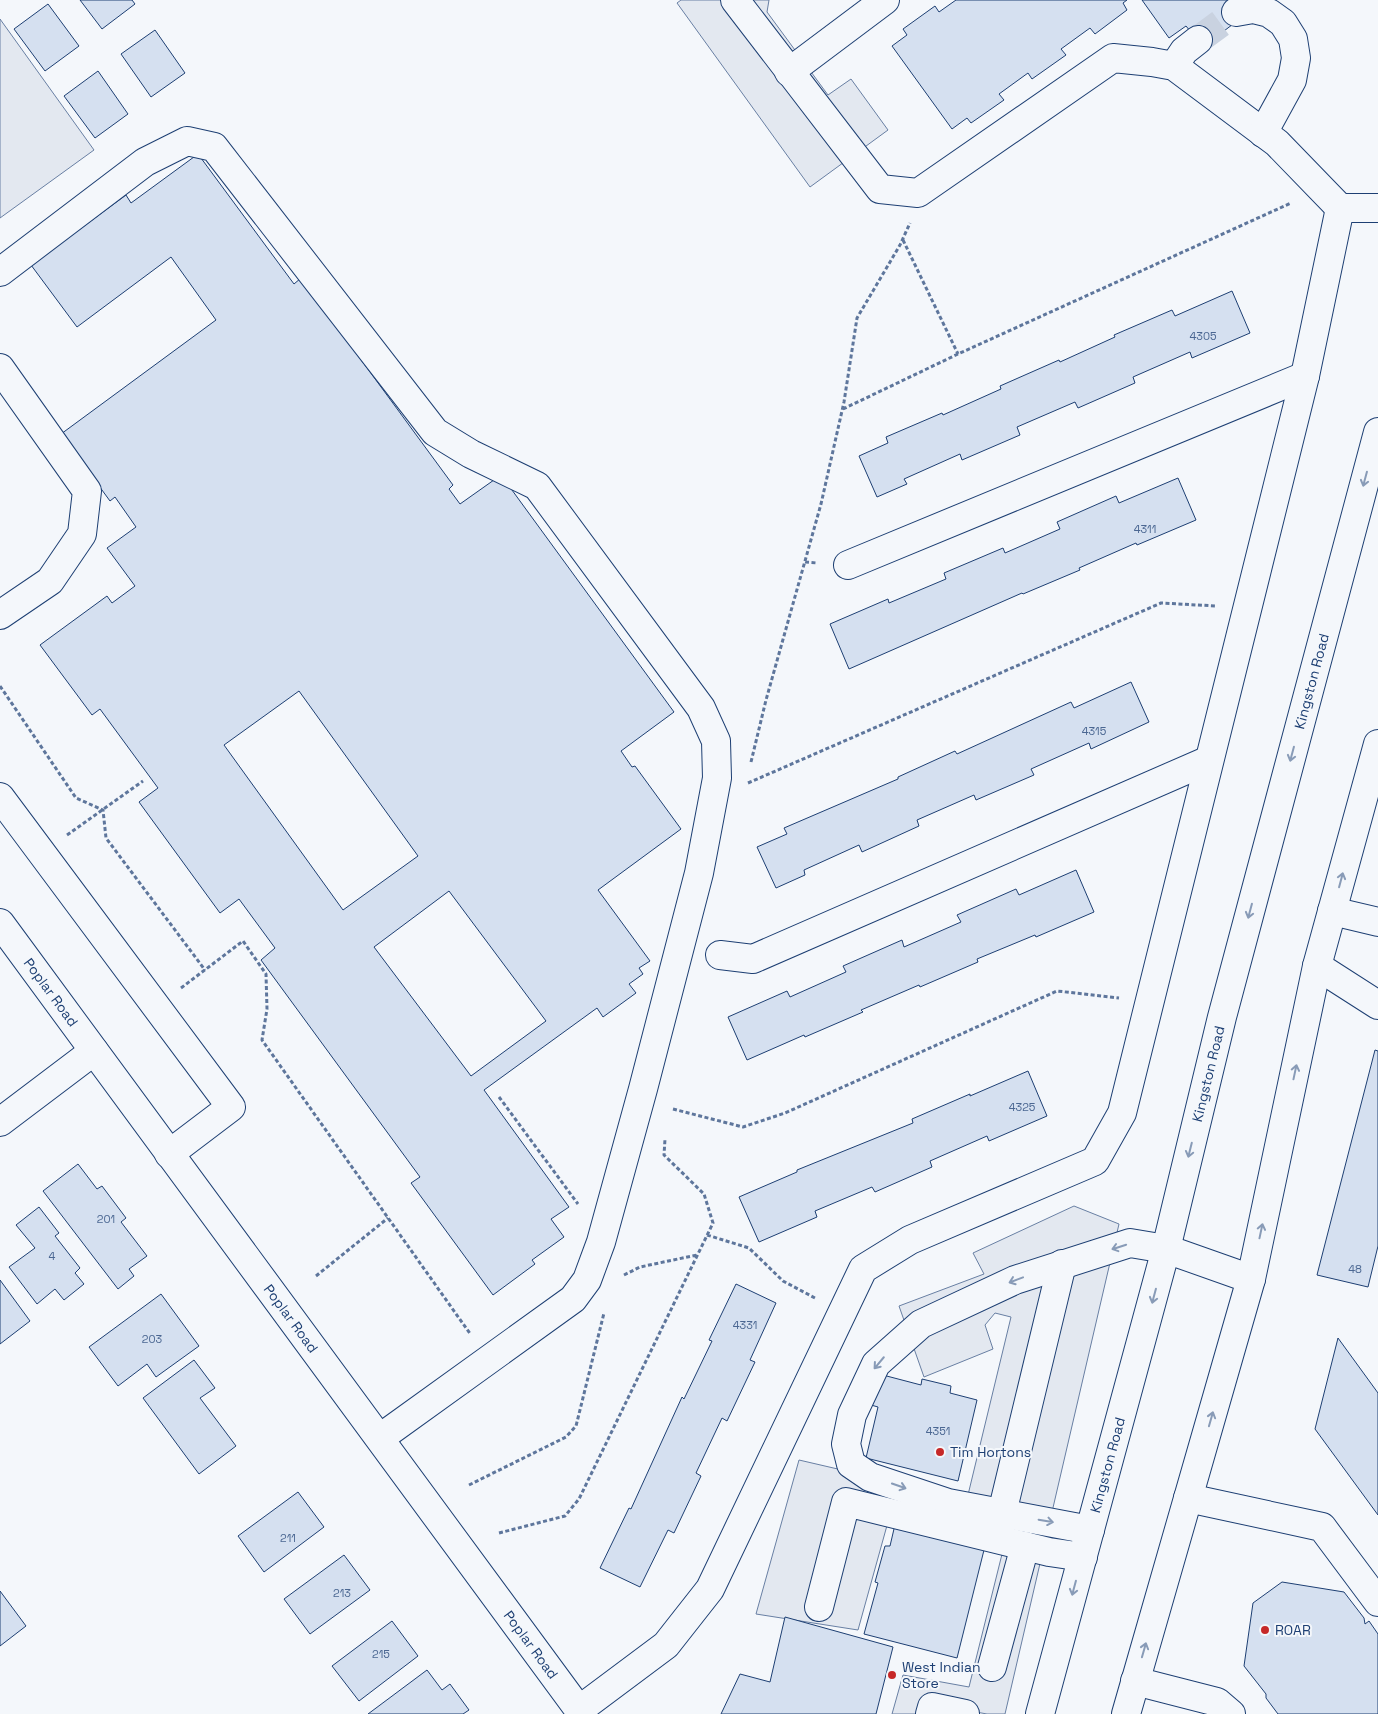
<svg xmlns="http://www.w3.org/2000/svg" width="1378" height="1714" font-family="'Space Grotesk',sans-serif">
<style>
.parking{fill:#e3e8f0;stroke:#687fa3}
.building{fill:#d5e0f0;stroke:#1d3f73;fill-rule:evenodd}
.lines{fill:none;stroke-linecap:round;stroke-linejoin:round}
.minor-tunnel{stroke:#c9d2e0;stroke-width:28;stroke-dasharray:28 14;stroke-linecap:butt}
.minor-casing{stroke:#1d3f73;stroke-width:30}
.major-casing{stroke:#1d3f73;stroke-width:30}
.path{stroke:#5e769c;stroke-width:3;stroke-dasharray:4 2.5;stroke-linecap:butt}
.minor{stroke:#f4f7fb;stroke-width:28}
.major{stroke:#f4f7fb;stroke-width:28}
.oneway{stroke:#889bb7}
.poi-dot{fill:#c62828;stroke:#f4f7fb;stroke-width:2}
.labels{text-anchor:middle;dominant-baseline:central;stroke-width:4;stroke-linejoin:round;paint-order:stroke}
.number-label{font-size:11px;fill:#4b6792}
.street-label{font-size:14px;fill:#1d3f73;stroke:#f4f7fb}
.poi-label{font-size:14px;fill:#1d3f73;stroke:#f4f7fb;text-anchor:start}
</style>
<rect width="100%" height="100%" fill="#f4f7fb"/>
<path class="parking" d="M681,0H769L767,12L828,95L851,79L888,130L810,187L677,3Z
M0,19L94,150L0,218Z
M1074,1206L1119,1224L1005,1714H987L976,1712L975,1714H892L903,1675L969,1687L1005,1542L891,1511L858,1630L756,1614L799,1460L967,1499L1011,1317L995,1313L985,1325L993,1349L924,1377L899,1306L984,1274L973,1253Z"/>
<path class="building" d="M80,0H132L135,4L102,29Z
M956,0H1127L1123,3L1127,10L1095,34L1090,28L1061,49L1066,55L1032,79L1028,73L999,94L1004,100L971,123L967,118L952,129L892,46L907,35L903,29L935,6L939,12Z
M1142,0H1228L1241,18L1203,47L1186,26L1169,38Z
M48,4L79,46L45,71L14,29Z
M155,30L185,73L151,97L121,54Z
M98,71L128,114L95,138L64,96Z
M198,154L294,284L301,278L453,485L449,489L460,504L501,475L674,712L621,751L632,767L635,766L681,829L598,890L650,961L639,968L643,974L629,984L636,993L603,1017L597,1008L484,1090L569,1207L551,1219L564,1237L532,1260L535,1264L493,1295L411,1183L420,1177L261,960L275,948L239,899L220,913L139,802L158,788L100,709L92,715L40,645L107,596L112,603L135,586L107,548L136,527L115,497L110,501L61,434L216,320L171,257L77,327L31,265L126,195L131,203ZM299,691L418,856L343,910L224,745ZM449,891L546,1021L471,1076L374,947Z
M1232,291L1250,333L1192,358L1190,352L1133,377L1135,383L1078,408L1075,402L1017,427L1020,435L962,460L960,454L904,479L907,484L877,497L859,456L888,443L886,437L942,413L943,415L1001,389L1000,386L1059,360L1060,362L1115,337L1114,335L1172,310L1175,316Z
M1178,478L1196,520L1137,545L1136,543L1079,568L1080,570L1023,594L1022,593L849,669L830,624L888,599L889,603L946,579L944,573L1003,548L1005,553L1060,529L1057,522L1116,496L1119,503Z
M1131,682L1149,722L1091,749L1089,743L1031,769L1034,775L976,800L974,795L917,820L919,826L862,852L859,845L804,870L805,875L776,888L757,847L787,834L784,828L898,779V777L955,751L957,754L1071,702L1074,708Z
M1076,870L1094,912L1036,937L1035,935L977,959L978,962L920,987L919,985L861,1010L863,1012L805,1037L804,1035L747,1060L728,1017L787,991L790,997L846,972L843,966L902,940L904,947L961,922L957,915L1016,889L1019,895Z
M1375,1050L1378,1051V1246L1368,1287L1317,1275Z
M1028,1071L1047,1116L989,1141L987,1136L930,1161L932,1167L875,1192L872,1187L815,1211L817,1217L759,1242L739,1197L797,1172V1170L913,1123L912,1119L970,1094V1096Z
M78,1164L97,1189L102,1186L126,1218L121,1222L147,1256L129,1269L134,1276L118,1289L43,1191Z
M39,1207L59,1233L55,1236L80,1268L75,1273L84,1284L64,1300L55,1289L37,1304L9,1267L35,1248L16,1225Z
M0,1280L30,1321L0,1344Z
M736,1284L776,1303L750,1360L755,1362L727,1421L722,1418L696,1473L701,1476L674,1533L668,1530L640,1587L600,1568L629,1508L631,1509L682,1397L684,1399L712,1341L709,1340Z
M161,1294L199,1346L156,1377L147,1364L118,1386L89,1347Z
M1338,1338L1378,1393V1515L1315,1429Z
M194,1360L215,1388L200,1398L236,1446L199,1474L143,1398Z
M879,1374L921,1385L922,1379L951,1386L950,1393L977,1400L958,1481L866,1458L878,1407L871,1405Z
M298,1492L324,1527L264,1572L238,1536Z
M897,1516L987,1538L957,1658L864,1634L878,1583L875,1582L885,1546H890Z
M344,1555L370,1590L310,1634L284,1599Z
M1282,1582L1344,1592L1364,1618L1365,1624L1369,1621L1378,1634V1714H1278L1266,1698V1694L1244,1666L1253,1603Z
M0,1591L26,1626L0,1646Z
M785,1617L893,1647L876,1714H721L740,1674L770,1682Z
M392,1621L418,1656L359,1701L332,1666Z
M427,1670L442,1690L450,1684L469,1710L463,1714H368Z"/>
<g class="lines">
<path class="minor-tunnel" d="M1198,40L1236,12"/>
<defs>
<g id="minor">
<path d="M735,0L880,189L918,193L1113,58L1152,62L1174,66L1277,143L1340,208"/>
<path d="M1236,12L1253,9L1269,13L1283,23L1293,39L1296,58L1292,80L1263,133"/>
<path d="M1174,66L1184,51L1198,40"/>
<path d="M789,72L885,0"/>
<path d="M0,272L145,162L187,141L214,147L435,432L471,454L537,486L701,708L716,741L717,778L699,873L643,1089L601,1242L587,1280L573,1299L380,1438"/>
<path d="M0,368L87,491L82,534L50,581L0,615"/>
<path d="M848,565L1305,376"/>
<path d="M0,797L231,1107L169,1154"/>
<path d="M1332,911L1378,922"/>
<path id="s1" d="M0,923L582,1714"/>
<path d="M720,955L753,959L1209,760"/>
<path d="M1317,966L1378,1005"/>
<path d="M0,1122L94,1051"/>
<path d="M1188,1498L1322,1527L1378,1602"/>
<path d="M1002,1513L1062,1264"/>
<path d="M1090,1530L948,1503L870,1477L851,1464L846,1444L852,1415L876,1364L921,1324L1015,1280L1130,1243L1166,1249"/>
<path d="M819,1607L846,1502L1049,1552L1083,1557"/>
<path d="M992,1667L1025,1546"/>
<path d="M1135,1681L1217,1702L1231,1714"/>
<path d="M579,1710L666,1645L710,1589L863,1269L910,1240L1095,1161L1122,1113L1305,376L1340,208H1378"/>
<path d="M930,1714L932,1707L965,1714"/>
</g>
<g id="major">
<path d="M1166,1249L1251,1279"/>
<path id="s2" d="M1040,1714L1166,1249L1222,1017L1378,432"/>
<path d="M1126,1714L1251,1279L1317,966L1378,744"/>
</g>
</defs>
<use href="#minor" class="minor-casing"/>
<use href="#major" class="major-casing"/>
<path class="path" d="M903,240L958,354
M843,409L958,354L1291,203
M805,562L817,563
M0,686L76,798L103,810L106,838L205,970
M751,762L766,700L821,504L844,402L857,318L900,245L910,223
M748,783L1161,603L1216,606
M67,835L143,781
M181,988L243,941L266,974L267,1009L262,1040L471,1335
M499,1097L578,1204
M673,1109L743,1127L785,1113L1057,991L1119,998
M707,1235L749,1248L783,1281L815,1298
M624,1275L640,1267L697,1255
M316,1276L388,1218
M469,1485L566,1437L576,1426L604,1313
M499,1533L565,1516L579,1499L713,1223L704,1194L664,1155L665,1139"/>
<use href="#minor" class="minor"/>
<use href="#major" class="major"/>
</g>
<defs><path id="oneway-shaft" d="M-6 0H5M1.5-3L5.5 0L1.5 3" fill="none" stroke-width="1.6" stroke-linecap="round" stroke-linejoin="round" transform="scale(1.25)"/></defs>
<g class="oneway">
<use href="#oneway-shaft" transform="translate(1365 479) rotate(105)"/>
<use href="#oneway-shaft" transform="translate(1292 754) rotate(105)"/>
<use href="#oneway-shaft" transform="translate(1341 880) rotate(-75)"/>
<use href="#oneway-shaft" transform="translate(1250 911) rotate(105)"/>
<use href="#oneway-shaft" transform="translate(1295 1072) rotate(-78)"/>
<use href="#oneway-shaft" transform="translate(1190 1150) rotate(104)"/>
<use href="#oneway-shaft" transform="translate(1261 1231) rotate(-78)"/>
<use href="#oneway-shaft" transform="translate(1119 1247) rotate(162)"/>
<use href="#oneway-shaft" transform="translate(1016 1280) rotate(159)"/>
<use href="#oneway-shaft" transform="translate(1154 1296) rotate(105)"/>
<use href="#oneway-shaft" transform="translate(879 1363) rotate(130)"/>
<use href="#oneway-shaft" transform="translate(1211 1419) rotate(-74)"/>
<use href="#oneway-shaft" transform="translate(899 1486) rotate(19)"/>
<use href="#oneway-shaft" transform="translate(1046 1521) rotate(10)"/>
<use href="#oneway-shaft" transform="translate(1074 1588) rotate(105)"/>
<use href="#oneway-shaft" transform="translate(1144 1650) rotate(-74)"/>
</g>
<g class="poi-dot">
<circle cx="940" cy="1452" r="5"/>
<circle cx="1265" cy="1630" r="5"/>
<circle cx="892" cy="1675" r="5"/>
</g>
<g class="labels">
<g class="number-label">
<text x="1203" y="336">4305</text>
<text x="1145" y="529">4311</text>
<text x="1094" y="731">4315</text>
<text x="1022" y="1107">4325</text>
<text x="106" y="1219">201</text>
<text x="52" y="1256">4</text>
<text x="1355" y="1269">48</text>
<text x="745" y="1325">4331</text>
<text x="152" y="1339">203</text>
<text x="938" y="1431">4351</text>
<text x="288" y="1538">211</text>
<text x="342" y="1593">213</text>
<text x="381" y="1654">215</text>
</g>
<g class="street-label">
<text stroke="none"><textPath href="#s2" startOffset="1068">Kingston Road</textPath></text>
<text stroke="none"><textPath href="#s1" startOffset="86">Poplar Road</textPath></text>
<text stroke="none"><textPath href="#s2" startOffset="662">Kingston Road</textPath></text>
<text stroke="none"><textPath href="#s1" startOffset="491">Poplar Road</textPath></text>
<text stroke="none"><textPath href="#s2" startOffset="258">Kingston Road</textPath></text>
<text stroke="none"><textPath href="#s1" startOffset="896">Poplar Road</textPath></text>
</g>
<g class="poi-label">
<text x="950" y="1452">Tim Hortons</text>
<text x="1275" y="1630">ROAR</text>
<text x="902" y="1667">West Indian<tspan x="902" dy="16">Store</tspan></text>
</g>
</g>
</svg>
